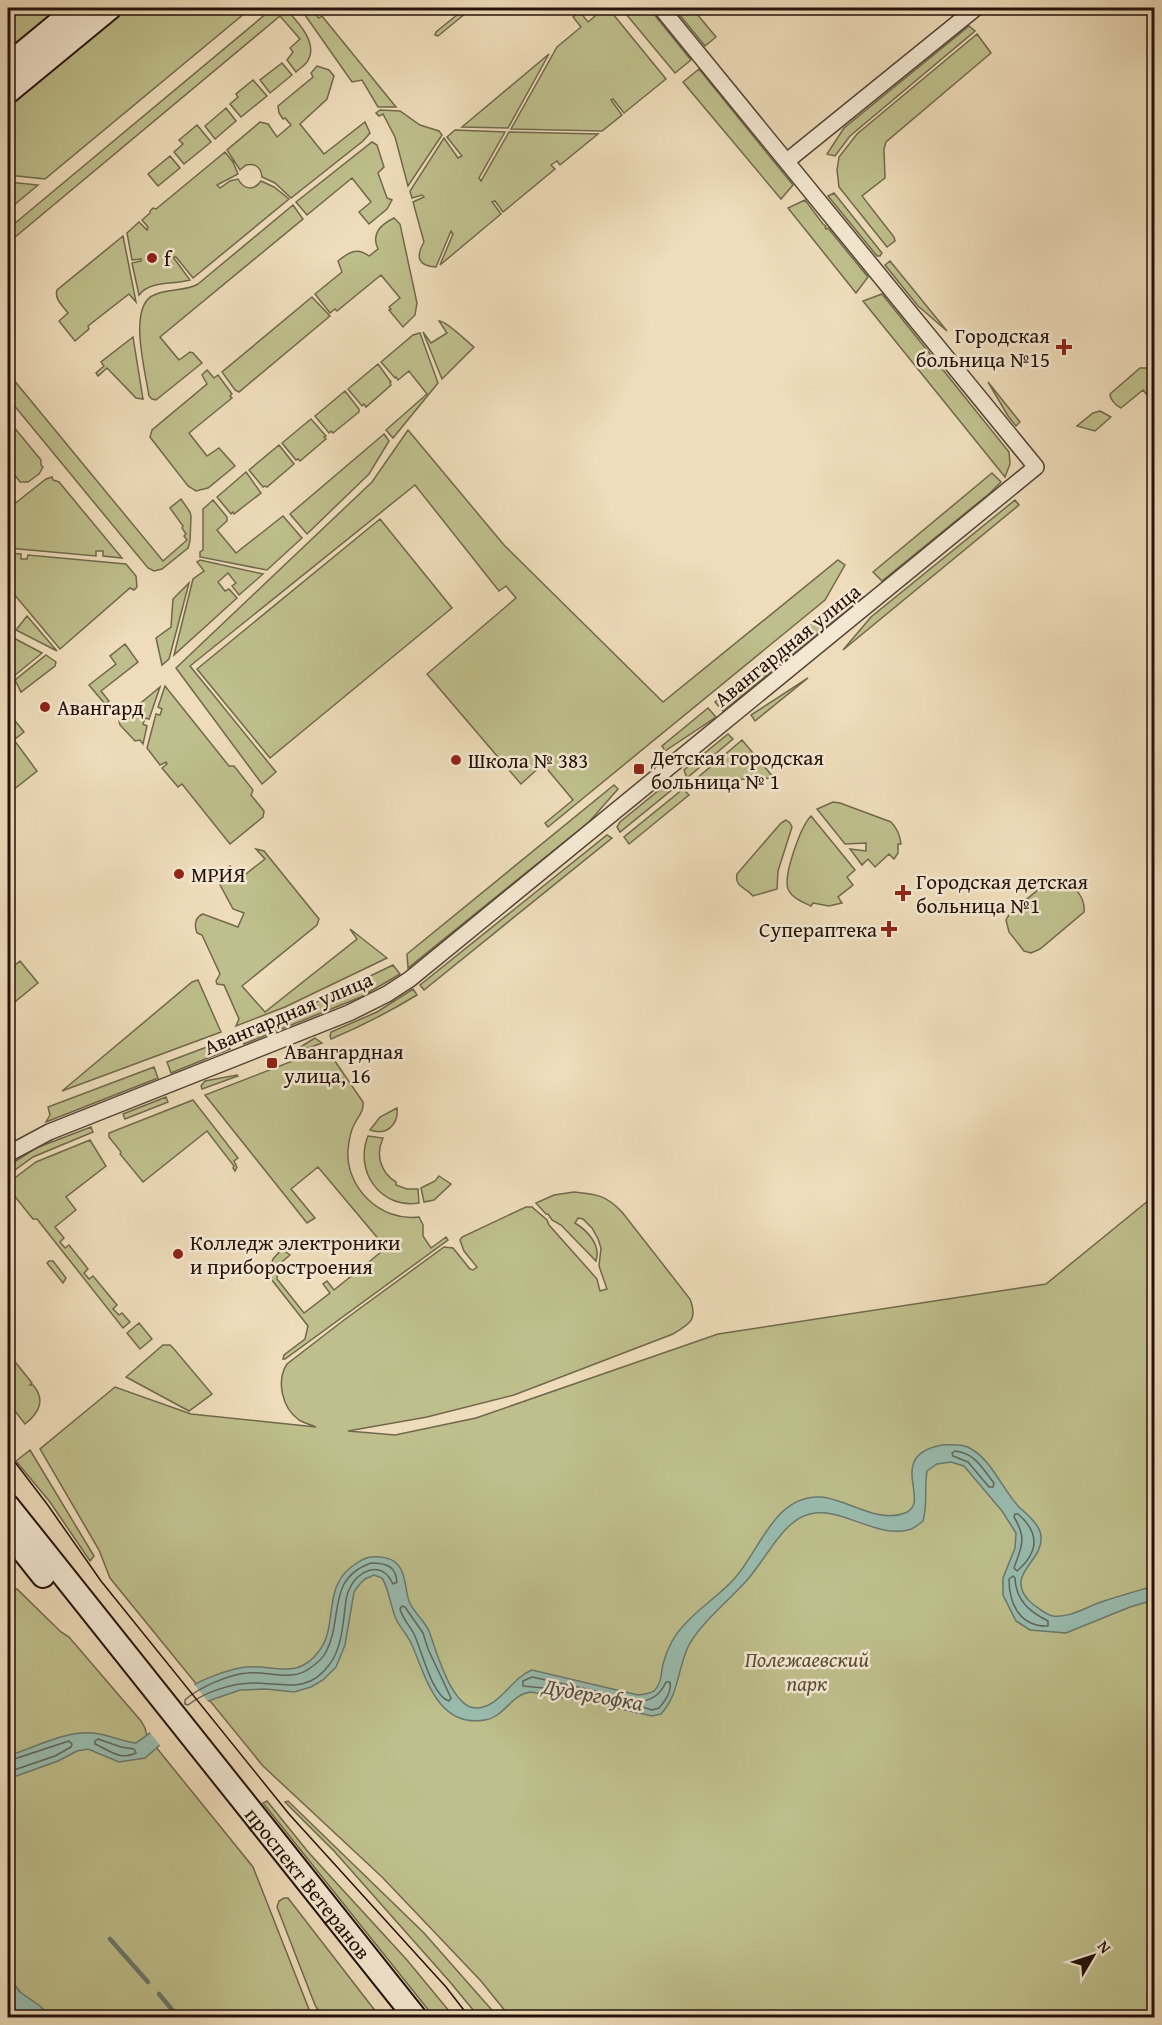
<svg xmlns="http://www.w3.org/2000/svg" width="1162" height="2025" font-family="'Gentium Book Plus',serif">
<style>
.green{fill:#bebf8c;stroke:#71684b;stroke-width:1.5}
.water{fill:#99bcaf;stroke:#6a786d;stroke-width:1.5}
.pier{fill:#eedcba}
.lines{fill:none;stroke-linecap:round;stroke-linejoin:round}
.shore{stroke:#5e665c;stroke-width:1.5}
.stream{stroke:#6a786d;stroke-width:4.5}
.street-casing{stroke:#564436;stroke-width:18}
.secondary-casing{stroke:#24110a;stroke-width:26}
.street{stroke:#f4e8d2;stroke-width:15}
.secondary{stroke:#f4e8d2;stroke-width:22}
.tram{stroke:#24110a;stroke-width:1.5}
.poi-dot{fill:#8f2418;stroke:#f4e8d2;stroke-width:2}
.labels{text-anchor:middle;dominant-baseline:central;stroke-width:5;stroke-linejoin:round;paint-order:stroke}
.poi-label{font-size:21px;fill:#24110a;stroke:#f4e8d2;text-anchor:start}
.street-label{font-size:21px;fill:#24110a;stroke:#f4e8d2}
.park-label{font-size:21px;font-style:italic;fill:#5a4e38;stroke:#f4e8d2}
.water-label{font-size:22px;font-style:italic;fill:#4d4d44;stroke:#f4e8d2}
</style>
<rect width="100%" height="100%" fill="#eedcba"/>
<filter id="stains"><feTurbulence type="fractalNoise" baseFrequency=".00333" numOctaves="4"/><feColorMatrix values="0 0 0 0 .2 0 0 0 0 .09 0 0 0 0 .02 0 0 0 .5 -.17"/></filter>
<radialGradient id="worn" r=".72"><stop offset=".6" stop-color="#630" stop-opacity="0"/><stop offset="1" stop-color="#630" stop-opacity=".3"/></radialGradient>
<path class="green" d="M8,8H63L8,53Z
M126,8H251L45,179L8,175V106Z
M273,8H285C296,20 320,43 307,62C304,66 299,69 296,72L287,60L293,52L290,48L300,39L280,16L8,243V229Z
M300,8H309L319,18L322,16L396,107H378L362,80L352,82Z
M461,8H472L438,36L435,35L436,32L463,10Z
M596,8H608L666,79L624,113L613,99L611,100L622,115L602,131L511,129L557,47L581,27L573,17L580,12L588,22L595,16Z
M621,8H649L691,60L675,73Z
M674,8H692L716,37L705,46Z
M969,26L975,31L850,136L835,156L827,154L844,128Z
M977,34L991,53L886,142L884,149L885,178L862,196L894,237L895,241L887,247L839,187L837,170L839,157L857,134Z
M549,54L508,128L462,127Z
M282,63L292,75L270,93L260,80Z
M317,66L329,70L334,76L327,99L300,124L324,154L365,122L370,133L363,141L291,198L275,183L262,177C261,167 255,163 246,165L240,170L227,150L260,122L268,124L277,137L291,125L285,118L283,119L279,113L278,106L313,77L311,73Z
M699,69L793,185L781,199L683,82Z
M253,80L267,96L241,117L230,104L238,97L236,94Z
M226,108L236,121L215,139L205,126Z
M380,110L400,111L420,125L439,131L442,135L408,186L395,137L383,114L379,116L376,113Z
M197,125L211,142L184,164L174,152L183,144L179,140Z
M455,130L505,132L479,178L481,181L509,132L598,134L560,165L557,161L551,165L555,169L503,212L495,201L492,202L501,214L440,265L453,234L451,231L436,267C417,266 416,256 424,242L413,202L424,197L422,195L412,198L410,191L444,138L458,158L462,156L447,137Z
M372,142L377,145L384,167L378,173L387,198L392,200L387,209L369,224L359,212L371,202L352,178L307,215L296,202Z
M225,152L233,162L238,174L217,185L220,188L230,181L238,179C244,190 254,191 261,181L274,187L289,199L193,278L176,257H173L190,280C173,285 151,280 139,295L132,263L141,261V259L132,260L127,233L139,222L147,230L148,227L142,220L150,213V211L153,208L156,209Z
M170,156L180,168L158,186L148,174Z
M8,182L38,185L8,210Z
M834,193L882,253L880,256H877L828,196Z
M805,200L823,224L826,226L825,227L826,229L828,228L868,277L856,293L788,208Z
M293,205L303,219L160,337L179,360L190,352L193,353L202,363L156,400L152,399L149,396C146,374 127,306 154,295C168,288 184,292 198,284Z
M394,218L400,224L417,303L415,315L403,327L389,310L391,309L389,307L400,298L381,275L337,311L335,309L330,313L315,294L342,272L338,261C349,252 357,247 369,256L378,249C371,234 380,225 394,218Z
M123,236L136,302L129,294L88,326L89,329L75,341L59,321L68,313C63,306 54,299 57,290Z
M890,261L947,331L918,306L885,265Z
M882,294L1009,452L1010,464L1005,477L863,301Z
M312,297L330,316L239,392L235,390L222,372Z
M439,321C447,321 466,341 474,347L442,379L423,332L431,343L447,333Z
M420,333L438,383L393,438L386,430L427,394L409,371L398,380L396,377L395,378L381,362L413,335Z
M133,337L143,399L136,398L107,368L98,376L96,373L104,366L101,362Z
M378,364L391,382L390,383L391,385L366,407L364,404L362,406L348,389Z
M1140,368H1150L1154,374V403L1143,390L1121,408C1116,406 1110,399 1110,394Z
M207,370L214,378L218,375L232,394L230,396L232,398L189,433L207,456L219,448L235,466L208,488L196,491L188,486L150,437L152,430L207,384L202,375Z
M8,373L163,561L187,540L184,536L186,534L182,528L183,526L170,508L181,499L190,512L191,516L190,541L188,548L162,569L154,571L148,568L8,398Z
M988,382L1020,422L1016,426L1008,416Z
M345,391L359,409V412L333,433L331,431L329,433L315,416Z
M1100,411L1111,417L1095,431L1077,426L1093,413Z
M311,419L326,436L324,437L326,439L300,461L298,459L296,460L282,443Z
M8,420L41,460V465L43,467L39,474L28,482H20L8,466V448L10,446L8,444Z
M408,430L504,545L663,702L838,560L845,565L825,600L548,827L545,823L573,800L543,764L521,784L427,674L516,598L506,586L499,591L415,485L190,666L276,772L262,784L176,668L372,482Z
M384,434L389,441L369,474L307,534L290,514Z
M279,445L294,464L267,487L265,486L263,487L249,470Z
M246,472L261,493L234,514L233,512L231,514L217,497Z
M992,473L1001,482L990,493L882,581L873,572Z
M52,477L53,480L59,482L122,558L103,556V551H96V556L8,548V509L46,479Z
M213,500L227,517V521L217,530L236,553L283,516L302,538L267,570L200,557V552L203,550V509Z
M1015,500L1019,505L843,650L871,617Z
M380,519L452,608L270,758L197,669Z
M8,553L21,554V559H27L28,555L126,564L136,576L137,587L134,590L130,588L60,649L8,587Z
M200,560L263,574L239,595L232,586L236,583L228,573L218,582L225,591L229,589L237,598L174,655L193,579L204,571L197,562Z
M189,583L169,659L162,665L156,638L171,627L173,599Z
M855,588L863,597L723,711L715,702Z
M27,616L57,651L16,630Z
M8,635L42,653L14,676L8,647Z
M125,644L138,662L101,691L109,701L105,704L89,685L116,664L110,656Z
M46,655L56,662L55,666L21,692L15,680Z
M808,678L755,721L751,715Z
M165,686L229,766H234L253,790L251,795L264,811L263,817L230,844L182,784L178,787L162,768L167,764L166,762L160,765L147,748L156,714L160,715L162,709L158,707Z
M160,687L149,719L145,718L143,724L147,726L143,744L140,740L135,741L120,725L119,721Z
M708,708L716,717L665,751L662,746Z
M8,712L24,732L14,740L37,771L8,794Z
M728,734L733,739L687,778L684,770Z
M742,740L774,778L697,781L696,779Z
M674,781L679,784L620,832L617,827L620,822L669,782Z
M614,785L618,789L589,822L408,968L407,954Z
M683,789L689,795L629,844L624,837Z
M833,802L840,803L891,822C897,828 900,835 901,844H898V853L894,859L889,854L875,867L868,859L862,865L850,849L866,851V843L845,844L817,809Z
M811,816L855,870L847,877L853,885L838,897L842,903L829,906L813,903L811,906C802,902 792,898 788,889C783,875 801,826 811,816Z
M786,820L790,823L792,827L778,871L777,889L753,896C747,888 734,887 737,874L781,823Z
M607,835L612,838L424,990L420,985Z
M256,849L264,851L319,919L317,925L242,986L265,1012L357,939L350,929L387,958L285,1007L236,1026L239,1019L224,985L217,984L216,981L220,974L202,935L197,933C194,925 195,917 203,914L238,927L244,913L233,909L218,881V875L230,866L242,877L265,859Z
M1055,878C1070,878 1086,897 1084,912L1040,949L1031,953L1024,951L1009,932L1006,920L1010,913L1050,880Z
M20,961L38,983L11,1005L8,1000V971Z
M393,965L400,974L361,997L244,1044L240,1035L285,1017Z
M198,980L221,1032L62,1091L192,982Z
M413,989L417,995C389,1012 362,1026 331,1039L330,1036L331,1032L377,1012Z
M315,1038L322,1043L286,1056Z
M228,1039L230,1049L171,1073L167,1062Z
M326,1048L363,1102C364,1113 357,1117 353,1127C350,1133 349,1142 348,1149C345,1188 381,1222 419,1217L423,1225V1236L431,1248L446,1237L448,1240L285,1359H283L284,1355L305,1339L308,1326L268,1275L273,1259L282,1249L290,1255L278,1265L277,1279L304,1313L330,1293L323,1284L327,1281L334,1290L386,1248L318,1167L291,1189L315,1218L307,1223L205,1095Z
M154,1067L158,1078L46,1122L50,1115L48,1107Z
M237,1075L238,1076L202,1089L201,1086L205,1081Z
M166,1097L168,1102L125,1119L123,1114Z
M193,1100L238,1158L234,1161L237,1167L235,1171L233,1168L234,1166L207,1131L143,1182L120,1154L121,1152L109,1137V1133Z
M397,1108C399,1125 386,1136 370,1130L380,1117Z
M91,1127L93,1132L33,1157L8,1175V1166L36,1148Z
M368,1136L383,1138C375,1155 381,1173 396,1182V1185L407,1189H418L419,1203C380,1209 354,1171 368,1136Z
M90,1140L106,1166L66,1197L76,1210L55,1227L64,1238L60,1242L65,1248L69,1245L88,1269L84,1273L89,1279L93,1276L117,1305L113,1309L119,1315L122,1313L130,1322L123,1328L37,1219H33L8,1188V1183L36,1162Z
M439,1176L451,1184L434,1200L424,1202L421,1188L435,1181Z
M574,1192C596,1194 606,1195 622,1212L690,1299C698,1320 690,1324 673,1334L514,1395L427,1417L348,1431L395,1435L476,1418L718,1334L1046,1284L1154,1196V2017H510L481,1981L382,1877L263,1766L110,1578L99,1550L40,1449L115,1387L191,1414L316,1427C312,1425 304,1423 299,1420C282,1408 276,1381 287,1364L344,1320L444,1247L453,1248L470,1269L473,1270L477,1267L464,1251L460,1240L462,1237L526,1207H532L547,1220L549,1225L597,1279L600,1291L607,1289L599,1266L601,1248L598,1239L592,1228L583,1219L578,1218L575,1223C588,1231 601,1245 596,1261L561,1225L552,1220L548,1214H546L536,1203L554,1195Z
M49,1261H53L66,1278L63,1283L47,1263Z
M139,1323L152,1339L140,1349L127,1333Z
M163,1345H170L174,1349L212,1394L189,1411L126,1377Z
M8,1353L32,1383L30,1385H33C46,1400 39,1413 25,1424L8,1402Z
M30,1450L94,1556L90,1561L50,1502L16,1461Z
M8,1586L15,1590L17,1589L61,1632L69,1637L141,1721L145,1728L147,1736L253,1867L312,2017L8,2018Z
M267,1801L309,1853L407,1960L454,2017H434L263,1803Z
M288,1801L424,1933L498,2017H479L450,1982L334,1851L285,1802Z
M284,1898H288L380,2017H322L315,2005L277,1907L279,1901Z"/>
<path class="water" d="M942,1445C953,1445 964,1443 973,1450C993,1463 1003,1490 1019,1507C1027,1514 1040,1525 1041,1536C1043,1555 1023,1566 1021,1581C1020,1591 1026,1599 1034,1605C1040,1609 1046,1615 1053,1616C1071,1618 1086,1607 1101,1602C1119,1596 1137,1591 1154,1586V1600L1130,1607L1066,1633L1030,1630L1016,1621L1003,1595V1578L1015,1548L1016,1533L1002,1511L964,1466L951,1462L937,1464L927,1471C924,1488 928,1504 923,1521C919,1524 914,1529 908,1530C876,1538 840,1506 810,1514C801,1516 794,1521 787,1528C772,1543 762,1563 748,1579C731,1599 699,1624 688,1647C677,1671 679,1694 661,1714L652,1716L603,1705L531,1692C511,1694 505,1717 485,1720C438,1728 426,1678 412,1645C408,1636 402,1630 397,1621C390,1607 390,1591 382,1578L374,1575L365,1579L359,1585L354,1592L345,1645L336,1667L323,1680L311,1687L294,1692L266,1689L240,1690L211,1700L196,1706L168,1738L145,1758L119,1762L88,1749L77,1751L58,1761L8,1779V1756C36,1747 69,1728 99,1734C112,1736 123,1742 136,1743C143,1738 151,1733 157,1726C168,1715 177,1698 189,1688C200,1680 223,1672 235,1669C269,1660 295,1684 319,1651C338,1627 323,1590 350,1568C356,1563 362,1559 370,1557C377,1556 390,1557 396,1563C406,1571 405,1590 409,1601C413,1612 424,1620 429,1631C436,1650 452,1710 477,1708C500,1707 511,1678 532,1670L638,1695C644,1694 651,1694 655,1690C662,1682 661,1673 663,1664C667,1649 674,1635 685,1624C700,1607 720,1595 735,1578C760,1550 775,1494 821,1497C847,1499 878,1524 905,1513C933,1502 884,1456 942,1445Z
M8,1976L20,1992L40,2006L52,2017H21L8,2008Z"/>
<path class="pier" d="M193,1683L210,1704L198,1709L188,1717L180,1730L162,1748L148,1730L162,1718L172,1700Z"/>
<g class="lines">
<path class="shore" d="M955,1451C975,1453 982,1468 994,1483L993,1487H989L968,1462L953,1456L952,1453Z
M1015,1514H1018C1040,1533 1039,1552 1017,1571L1014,1568C1022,1545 1027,1539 1014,1517Z
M371,1563C386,1563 396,1566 397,1582L393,1584C391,1580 388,1575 385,1573C371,1563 354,1577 349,1590C346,1595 346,1602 345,1608C343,1626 341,1650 329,1665C308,1694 283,1683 253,1683C232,1683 205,1692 188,1705L185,1704V1700C198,1688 229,1674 248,1673C268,1671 293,1682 310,1668C316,1664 323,1658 326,1652C344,1617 326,1579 371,1563Z
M1013,1576L1015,1578C1016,1601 1030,1612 1048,1621V1626C1020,1627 1009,1604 1009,1579Z
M402,1606L405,1607L423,1633L428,1649L451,1698L449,1701C432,1696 422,1651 414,1634C409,1625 403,1619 400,1609Z
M532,1677L600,1692L603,1696L599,1698L554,1689L523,1686V1681Z
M666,1682H670C672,1692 665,1701 659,1708L652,1710L639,1706L640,1702C653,1699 660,1695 666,1682Z
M98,1739L121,1747L134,1749L136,1753C120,1761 109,1750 95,1744V1741Z
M8,1761L69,1741L72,1744L71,1747L55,1756L8,1772"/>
<path class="stream" d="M110,1939L148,1982
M159,1994L179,2018"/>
<defs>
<path id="street" d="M787,161L976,8
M8,1154L49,1132L349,1013L387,994L410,979L1036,467L661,8"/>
<g id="secondary">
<path d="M8,65L77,8"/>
<path d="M8,92L110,8"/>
<path id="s1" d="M8,1506L416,2018"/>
<path d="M8,1532L43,1576"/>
</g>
</defs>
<use href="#street" class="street-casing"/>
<use href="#secondary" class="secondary-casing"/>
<use href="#street" class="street"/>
<use href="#secondary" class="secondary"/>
<path class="tram" d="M8,1453L47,1504L101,1581L289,1814L446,1987L470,2018"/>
</g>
<g class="poi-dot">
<circle cx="152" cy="258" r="6"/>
<path d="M1061 338h6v6h6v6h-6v6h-6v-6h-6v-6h6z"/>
<circle cx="45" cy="707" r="6"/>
<circle cx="456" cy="760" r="6"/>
<rect x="633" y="763" width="12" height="12" rx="3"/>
<circle cx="179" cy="874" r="6"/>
<path d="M900 884h6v6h6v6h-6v6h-6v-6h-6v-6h6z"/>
<path d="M886 920h6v6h6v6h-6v6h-6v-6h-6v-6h6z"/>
<rect x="266" y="1057" width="12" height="12" rx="3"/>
<circle cx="178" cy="1254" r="6"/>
</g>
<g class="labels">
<g class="poi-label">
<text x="164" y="258">f</text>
<text x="1050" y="335" text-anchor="end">Городская<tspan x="1050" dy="24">больница №15</tspan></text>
<text x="57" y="707">Авангард</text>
<text x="651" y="757">Детская городская<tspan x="651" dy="24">больница № 1</tspan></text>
<text x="468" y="760">Школа № 383</text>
<text x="191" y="874">МРИЯ</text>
<text x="916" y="881">Городская детская<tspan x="916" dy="24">больница №1</tspan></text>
<text x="877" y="929" text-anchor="end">Супераптека</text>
<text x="284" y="1051">Авангардная<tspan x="284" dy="24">улица, 16</tspan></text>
<text x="190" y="1242">Колледж электроники<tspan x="190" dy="24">и приборостроения</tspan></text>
</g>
<g class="street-label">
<text transform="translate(787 645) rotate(-39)">Авангардная улица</text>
<text transform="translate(288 1013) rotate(-23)">Авангардная улица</text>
<text stroke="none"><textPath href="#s1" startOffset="482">проспект Ветеранов</textPath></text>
</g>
<g class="park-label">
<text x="807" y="1659">Полежаевский<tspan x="807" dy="24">парк</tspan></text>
</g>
<g class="water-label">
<text transform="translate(593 1694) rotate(10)">Дудергофка</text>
</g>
</g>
<rect width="1162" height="2025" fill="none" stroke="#eedcba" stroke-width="30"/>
<rect x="9" y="9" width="1144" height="2007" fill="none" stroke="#24110a" stroke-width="3"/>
<rect x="15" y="15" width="1132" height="1995" fill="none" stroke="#24110a" stroke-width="1.5"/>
<g transform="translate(1093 1956) rotate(51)" stroke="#f4e8d2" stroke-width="4.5" paint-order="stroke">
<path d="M0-4.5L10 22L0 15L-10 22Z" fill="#24110a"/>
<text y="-9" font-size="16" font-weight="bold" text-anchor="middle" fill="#24110a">N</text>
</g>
<rect width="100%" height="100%" filter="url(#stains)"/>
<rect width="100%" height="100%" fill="url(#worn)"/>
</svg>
